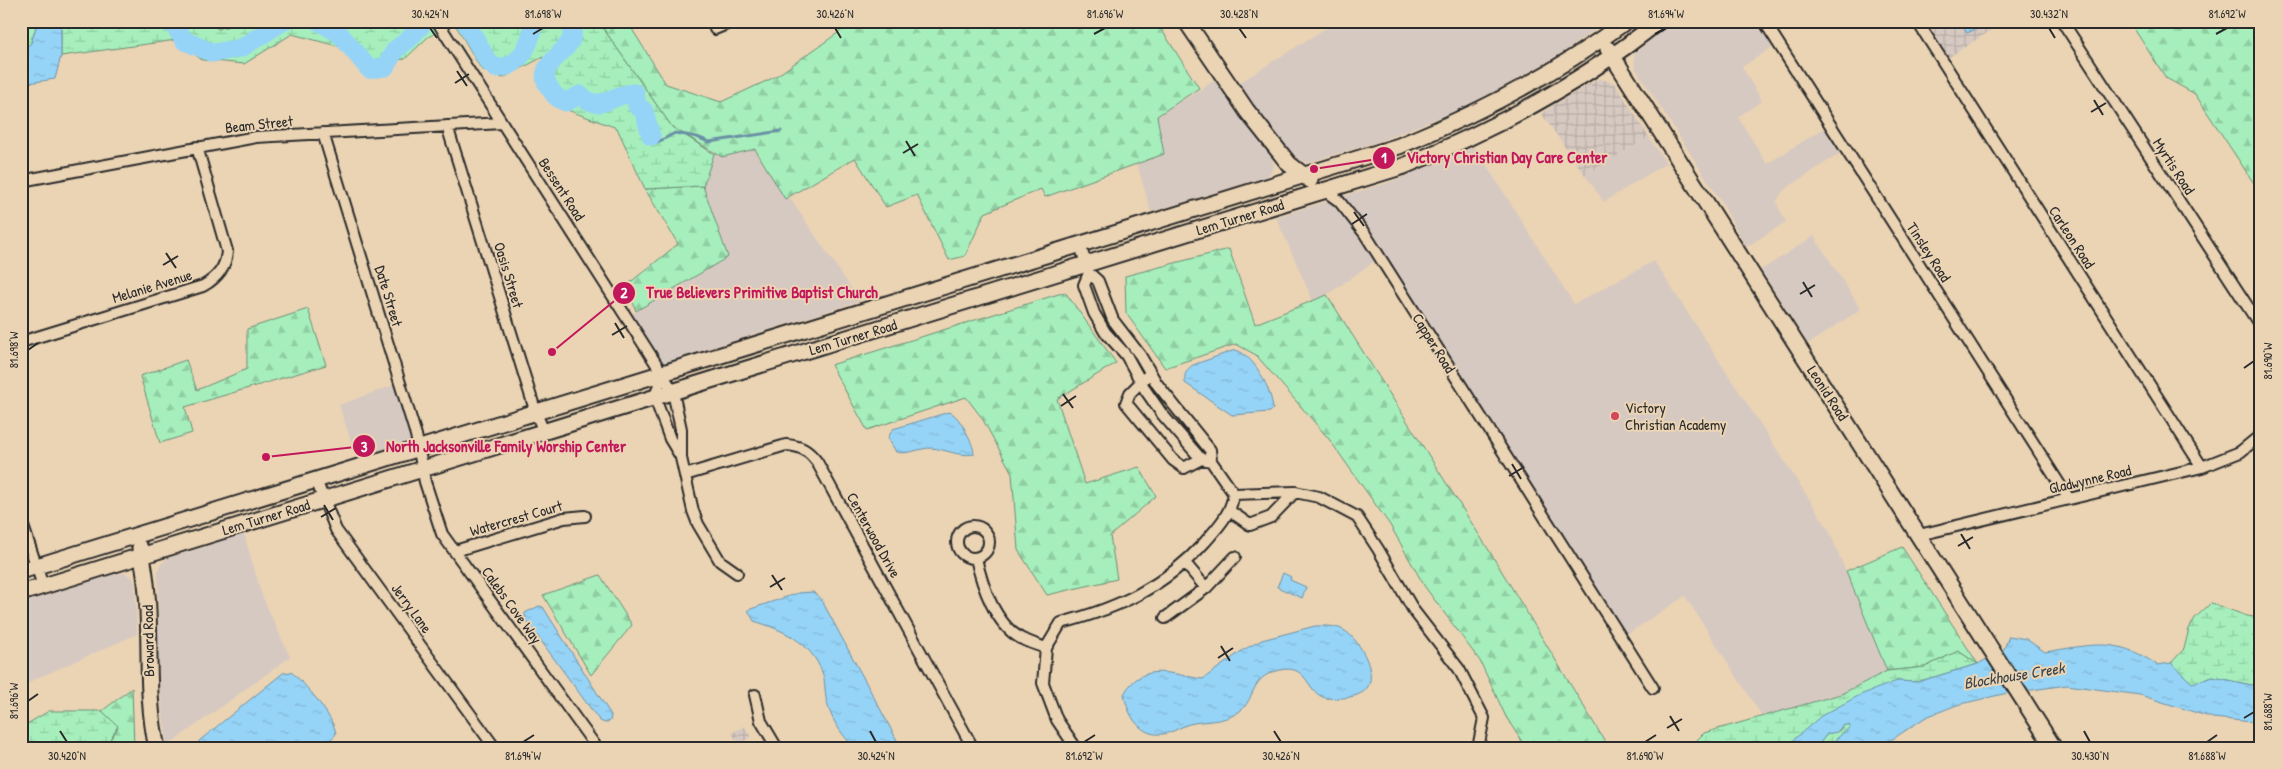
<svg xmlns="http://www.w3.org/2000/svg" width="2282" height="769" font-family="'Patrick Hand',sans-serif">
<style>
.built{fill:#d6c9c1}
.industrial{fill:url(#industrial-grid)}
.forest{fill:url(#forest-firs);stroke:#688d74}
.wetland{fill:url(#wetland-marsh);stroke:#688d74}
.water{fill:url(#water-ripples);stroke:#6b90a5}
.pier{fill:#ebd4b4}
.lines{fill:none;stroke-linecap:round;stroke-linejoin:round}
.stream{stroke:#6b90a5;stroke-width:3}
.river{stroke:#96d4f7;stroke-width:19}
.street-casing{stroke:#2b2b2b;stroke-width:14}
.secondary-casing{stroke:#2b2b2b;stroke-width:19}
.street{stroke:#ebd4b4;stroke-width:10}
.secondary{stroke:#ebd4b4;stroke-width:15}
.ticks{fill:none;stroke:#2b2b2b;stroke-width:2}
.poi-dot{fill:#d1495b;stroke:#ebd4b4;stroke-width:2}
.labels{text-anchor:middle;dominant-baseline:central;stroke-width:4;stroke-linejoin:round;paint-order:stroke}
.street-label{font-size:15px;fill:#2b2b2b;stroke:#ebd4b4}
.poi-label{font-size:15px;fill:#2b2b2b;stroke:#ebd4b4;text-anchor:start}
.water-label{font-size:16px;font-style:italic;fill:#3b444a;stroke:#ebd4b4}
.leader{fill:none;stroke:#c2185b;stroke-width:2}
.callout-dot{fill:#c2185b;stroke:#ebd4b4;stroke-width:2}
.mark-label{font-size:15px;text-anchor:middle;font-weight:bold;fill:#fff}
.callout-label{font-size:16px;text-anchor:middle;font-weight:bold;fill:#c2185b;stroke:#ebd4b4;stroke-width:4;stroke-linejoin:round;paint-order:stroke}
.neatline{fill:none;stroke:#2b2b2b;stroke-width:2}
.ticks-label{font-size:12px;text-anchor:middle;fill:#2b2b2b}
</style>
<defs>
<pattern id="industrial-grid" width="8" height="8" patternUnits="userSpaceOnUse" patternTransform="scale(1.25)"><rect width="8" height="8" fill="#d6c9c1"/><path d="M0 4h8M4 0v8" fill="none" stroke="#b8ada6"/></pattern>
<pattern id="forest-firs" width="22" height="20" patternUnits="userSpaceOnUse" patternTransform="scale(1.25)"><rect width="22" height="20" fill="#a6efbc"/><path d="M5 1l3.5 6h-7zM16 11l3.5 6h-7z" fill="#8fcda2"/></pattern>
<pattern id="wetland-marsh" width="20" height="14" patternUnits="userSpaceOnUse" patternTransform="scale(1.25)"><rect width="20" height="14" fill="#a6efbc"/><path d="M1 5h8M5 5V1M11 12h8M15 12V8" fill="none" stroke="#8fcda2"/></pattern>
<pattern id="water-ripples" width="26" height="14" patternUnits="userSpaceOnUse" patternTransform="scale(1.25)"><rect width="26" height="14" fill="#96d4f7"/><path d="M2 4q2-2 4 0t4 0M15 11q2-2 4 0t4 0" fill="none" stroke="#81b6d4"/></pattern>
</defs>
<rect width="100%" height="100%" fill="#ebd4b4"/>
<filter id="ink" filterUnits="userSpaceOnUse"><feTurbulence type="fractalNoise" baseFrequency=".02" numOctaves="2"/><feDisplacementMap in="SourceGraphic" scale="10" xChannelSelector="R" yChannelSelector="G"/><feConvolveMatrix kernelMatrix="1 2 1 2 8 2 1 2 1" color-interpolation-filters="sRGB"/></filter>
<g filter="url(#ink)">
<path class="built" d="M1337,21H1607L1558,56L1494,92L1456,111L1377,142L1307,163L1300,160L1284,145L1236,85Z
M1674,21H1769L1782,41L1742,67L1762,101L1738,117L1767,164L1826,127L1842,152L1784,190L1776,202L1786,222L1746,247L1722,203L1636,69L1634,60L1635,53Z
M1217,79L1269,152L1274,164L1273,170L1266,177L1151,212L1137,164L1164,153L1157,116Z
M1649,137L1666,163L1604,202L1585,175Z
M1475,147L1574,304L1654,261L1828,528L1887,671L1841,694L1762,716L1685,596L1617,641L1376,260L1327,295L1313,301L1276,217L1390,182Z
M755,149L785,199L789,197L860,301L663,363L630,315L728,257L703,186L714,154L722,157Z
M1814,236L1861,309L1808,344L1761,270Z
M405,381L423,437L356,457L339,405Z
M244,534L262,596L290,657L167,746L159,683L158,570L161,564L168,558Z
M124,573L132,577L135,583L137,634L33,680L21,688V603L114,574Z"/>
<path class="industrial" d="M1921,21H2006L1946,59Z
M1600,79L1613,82L1618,88L1649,137L1585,175L1541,113L1596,80Z
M744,726L751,737L739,744L732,733Z"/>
<path class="forest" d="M598,21H627L666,84L721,102L775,77L855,21H1156L1199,88L1157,116L1164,154L1045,197L1041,189L985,213L965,256L949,260L917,195L886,207L855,158L785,199L755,149L722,157L672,127Z
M2129,21H2257L2261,28V194L2195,94L2166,78Z
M703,186L728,257L636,311L627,285L678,244L645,189Z
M1229,249L1255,324L1327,295L1490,552L1609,748H1526L1506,717L1480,661L1425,587L1390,525L1329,439L1256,355L1236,344L1165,368L1126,313L1125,276Z
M1065,292L1116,363L1057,399L1085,484L1139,467L1156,496L1110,536L1117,579L1047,595L1018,550L1012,473L982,418L966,397L867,430L831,365Z
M308,309L326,365L185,407L192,433L160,443L140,376L186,360L197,390L247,369V329Z
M1902,547L1978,664L1958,651L1925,667L1887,671L1846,571Z
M600,575L632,625L591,675L543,595Z
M132,688L134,748H105L118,727L102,711Z"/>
<path class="wetland" d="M21,21H38L31,43L21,52Z
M61,21H163L176,40L185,21H209L218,29L247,21H598L672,127L714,154L703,186L645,189L617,128L559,107L540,86L543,57L503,78L481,69L455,24L428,37L405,59L397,60L380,77L364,74L341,47L292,34L244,64L202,60L176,40L61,56Z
M2211,603L2247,616L2261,618V687L2213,677L2192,684L2171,663L2184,649L2189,629L2195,618Z
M1958,651L1978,664L1917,682L1897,681L1784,748H1689L1704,733L1841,694L1887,671L1925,667Z
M49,711H102L118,726L105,748H21V722L27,724Z
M1849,724L1851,727L1826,748H1821L1819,744L1827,734L1840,730L1842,726Z"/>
<path class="water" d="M38,21H61V56L55,79L21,84V52L31,43Z
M163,21H185L176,40Z
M1964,21H1994L1967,33L1962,25Z
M1235,350C1254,354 1272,391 1273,409L1270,412L1232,415L1185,383C1184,374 1186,370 1193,365Z
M949,412C959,414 974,444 974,454C958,457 946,449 931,448C919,448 908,455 896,452L888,438L893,429Z
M1283,573L1291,577L1290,580L1306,587L1302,598L1277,587Z
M813,592L821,599L899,744V748H855C843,737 830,718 827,702C824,693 826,681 822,672C810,641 783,630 754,621L748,610L798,593Z
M539,606L543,607L611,715L610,721L604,723L599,720L525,619V613Z
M1315,626C1325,626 1336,625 1345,631C1360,640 1382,679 1363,692C1357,696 1347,698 1341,698C1336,698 1330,699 1326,698C1304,693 1310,659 1273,672C1249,680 1255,703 1237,713C1222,723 1205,720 1189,724C1182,726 1175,731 1168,733C1141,740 1128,716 1124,694C1143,660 1172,675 1203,679L1243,650L1262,640Z
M2009,636L2026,639L2045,652C2091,645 2116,636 2157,665L2171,663L2192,683L2213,677L2261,687V719L2252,722L2213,718L2140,695L2067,685L2003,694L1957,705L1926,717L1879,748H1826L1850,727L1849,724L1842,726L1837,732L1827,734L1819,744L1821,748H1784L1821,716L1860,695L1897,681L1917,682L1978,664L2004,649Z
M291,672C304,682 334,717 336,734L324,747L199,748V741L283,673Z"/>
<path class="pier" d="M2001,648L2030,693L2009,695L1985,657Z"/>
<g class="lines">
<path class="stream" d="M651,136L653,141L658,142L675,133L697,137L709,142L781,131"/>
<path class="river" d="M171,21L185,41L213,53L241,48L284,21
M318,21L339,33L369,69L385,67L396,49L408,40L425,21
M465,21L487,60L495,68C504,68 511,66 517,60C525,53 534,33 532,24L534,21
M572,21C572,26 573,33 572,37C567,54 534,66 549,87C554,95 557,99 566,102L580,95C604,115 611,92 635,93L637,106L644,111L651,136"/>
<defs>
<path id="street" d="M437,21L662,373L673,392L681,429V458L693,511L698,524L720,561L737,573
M1764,21L2069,499
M1917,21L2202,467
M2062,21L2261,327
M715,29L734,21
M447,126L536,413L544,432
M323,133L416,435L425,482L442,534L597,748
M21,181L256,137L502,123
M1325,191L1339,201L1365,234L1653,688
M1080,245L1089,273L1098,281L1113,320L1140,355L1157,384L1210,450L1211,461L1201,459L1162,414L1146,391L1126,355L1105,332L1094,313L1084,285L1089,273
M21,342L203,286C217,278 226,268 227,251L197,147
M662,373L655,398L670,439L681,457
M1146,377L1130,393L1126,403L1173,460L1184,468L1201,459
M685,475L786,445C801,446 808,450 817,462L973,748
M316,480L336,530L495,748
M1234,494L1295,492
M1230,511L1250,525L1271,517L1295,492L1319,497L1357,517L1378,549L1414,611L1459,669L1484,718L1478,748
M21,520L43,586
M957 542a16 16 0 1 1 32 0a16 16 0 1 1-32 0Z
M1919,535L2202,467L2240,452L2261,435
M455,551L564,518L585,516
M976,558C982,586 995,623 1020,638C1028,642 1038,645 1046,648
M1185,563L1206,588L1235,557
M1165,618L1206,588
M755,695L761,721L777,748
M1076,748L1057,720L1043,683L1046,648L1061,623C1119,608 1164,587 1205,542C1219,526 1230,515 1234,494L1211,461"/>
<path id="secondary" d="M1186,21L1247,111L1289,164L1310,180
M1608,49L2054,748
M140,548C156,613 142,682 157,748
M21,571L1399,146C1479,113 1556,74 1626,21
M21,593L1404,166C1495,129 1582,83 1659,21"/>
</defs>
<use href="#street" class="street-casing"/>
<use href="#secondary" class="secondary-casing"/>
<use href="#street" class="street"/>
<use href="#secondary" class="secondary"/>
</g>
</g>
<path class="ticks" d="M430,28L437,38M835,28L841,38M1239,28L1246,38M2049,28L2055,38M533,34L543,28M1094,34L1105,28M1655,34L1666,28M2216,34L2227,28M457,71L467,86M455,83L469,74M2094,100L2103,115M2091,112L2106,103M906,141L915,156M903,153L918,144M1354,212L1364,226M1352,224L1367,214M166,253L176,268M163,265L178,256M1803,282L1812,297M1800,294L1815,285M615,323L624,338M612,335L627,326M28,350L38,343M2244,368L2254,361M1063,394L1073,408M1061,406L1076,396M1512,464L1521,479M1509,476L1524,467M324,505L333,520M321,517L336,508M1961,534L1970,549M1958,546L1973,537M772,575L782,590M770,587L785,578M1221,646L1230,661M1218,658L1233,648M28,701L38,694M1670,716L1679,731M2244,718L2254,712M1667,728L1682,719M60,731L67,742M870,731L876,742M1274,731L1281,742M2084,731L2090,742M523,742L534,735M1084,742L1095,735M1645,742L1656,735M2207,742L2217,735"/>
<circle class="poi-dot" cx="1615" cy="416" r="5"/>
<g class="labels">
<g class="street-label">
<text transform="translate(259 124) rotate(-6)">Beam Street</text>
<text transform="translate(2174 166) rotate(57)">Myrtis Road</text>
<text transform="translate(562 189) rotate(57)">Bessent Road</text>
<text transform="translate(1240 217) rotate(-17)">Lem Turner Road</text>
<text transform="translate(2072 237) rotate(57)">Carleon Road</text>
<text transform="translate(1929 252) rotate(57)">Tinsley Road</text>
<text transform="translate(509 275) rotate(73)">Oasis Street</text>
<text transform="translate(152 286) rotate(-17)">Melanie Avenue</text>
<text transform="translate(389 296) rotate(73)">Date Street</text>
<text transform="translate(853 337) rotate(-17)">Lem Turner Road</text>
<text transform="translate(1434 343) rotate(58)">Capper Road</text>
<text transform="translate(1828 393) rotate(57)">Leonid Road</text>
<text transform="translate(2090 479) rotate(-13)">Gladwynne Road</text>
<text transform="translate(266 517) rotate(-17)">Lem Turner Road</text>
<text transform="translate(516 518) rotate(-16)">Watercrest Court</text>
<text transform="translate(874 535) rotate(61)">Centerwood Drive</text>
<text transform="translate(512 605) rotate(54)">Calebs Cove Way</text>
<text transform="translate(412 608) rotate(54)">Jerry Lane</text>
<text transform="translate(148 641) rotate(-91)">Broward Road</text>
</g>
<g class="poi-label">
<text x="1625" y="407">Victory<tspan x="1625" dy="17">Christian Academy</tspan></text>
</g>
<g class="water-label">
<text transform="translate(2014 675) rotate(-9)">Blockhouse Creek</text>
</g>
</g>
<path class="leader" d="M1314 169L1384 158M552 352L624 293M266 457L364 446"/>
<g class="callout-dot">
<circle cx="1314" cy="169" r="5"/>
<circle cx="552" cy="352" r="5"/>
<circle cx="266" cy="457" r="5"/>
<circle cx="1384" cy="158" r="12"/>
<circle cx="624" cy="293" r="12"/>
<circle cx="364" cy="446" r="12"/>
</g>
<g class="mark-label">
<text x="1384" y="163">1</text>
<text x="624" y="298">2</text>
<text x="364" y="452">3</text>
</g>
<g class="callout-label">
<text x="1507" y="163">Victory Christian Day Care Center</text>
<text x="762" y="298">True Believers Primitive Baptist Church</text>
<text x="506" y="452">North Jacksonville Family Worship Center</text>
</g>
<rect width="2282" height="769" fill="none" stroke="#ebd4b4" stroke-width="55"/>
<rect x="28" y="28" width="2226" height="714" class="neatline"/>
<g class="ticks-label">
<text x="430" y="18">30.424°N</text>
<text x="543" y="18">81.698°W</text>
<text x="835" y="18">30.426°N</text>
<text x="1105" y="18">81.696°W</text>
<text x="1239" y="18">30.428°N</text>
<text x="1666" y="18">81.694°W</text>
<text x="2049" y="18">30.432°N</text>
<text x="2227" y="18">81.692°W</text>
<text transform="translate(14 350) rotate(-90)" y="4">81.698°W</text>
<text transform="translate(2268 361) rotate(-90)" y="4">81.690°W</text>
<text transform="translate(14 701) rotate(-90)" y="4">81.696°W</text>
<text transform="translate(2268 712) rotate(-90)" y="4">81.688°W</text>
<text x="67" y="760">30.420°N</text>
<text x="523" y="760">81.694°W</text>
<text x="876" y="760">30.424°N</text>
<text x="1084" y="760">81.692°W</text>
<text x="1281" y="760">30.426°N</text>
<text x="1645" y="760">81.690°W</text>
<text x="2090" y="760">30.430°N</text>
<text x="2207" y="760">81.688°W</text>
</g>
</svg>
